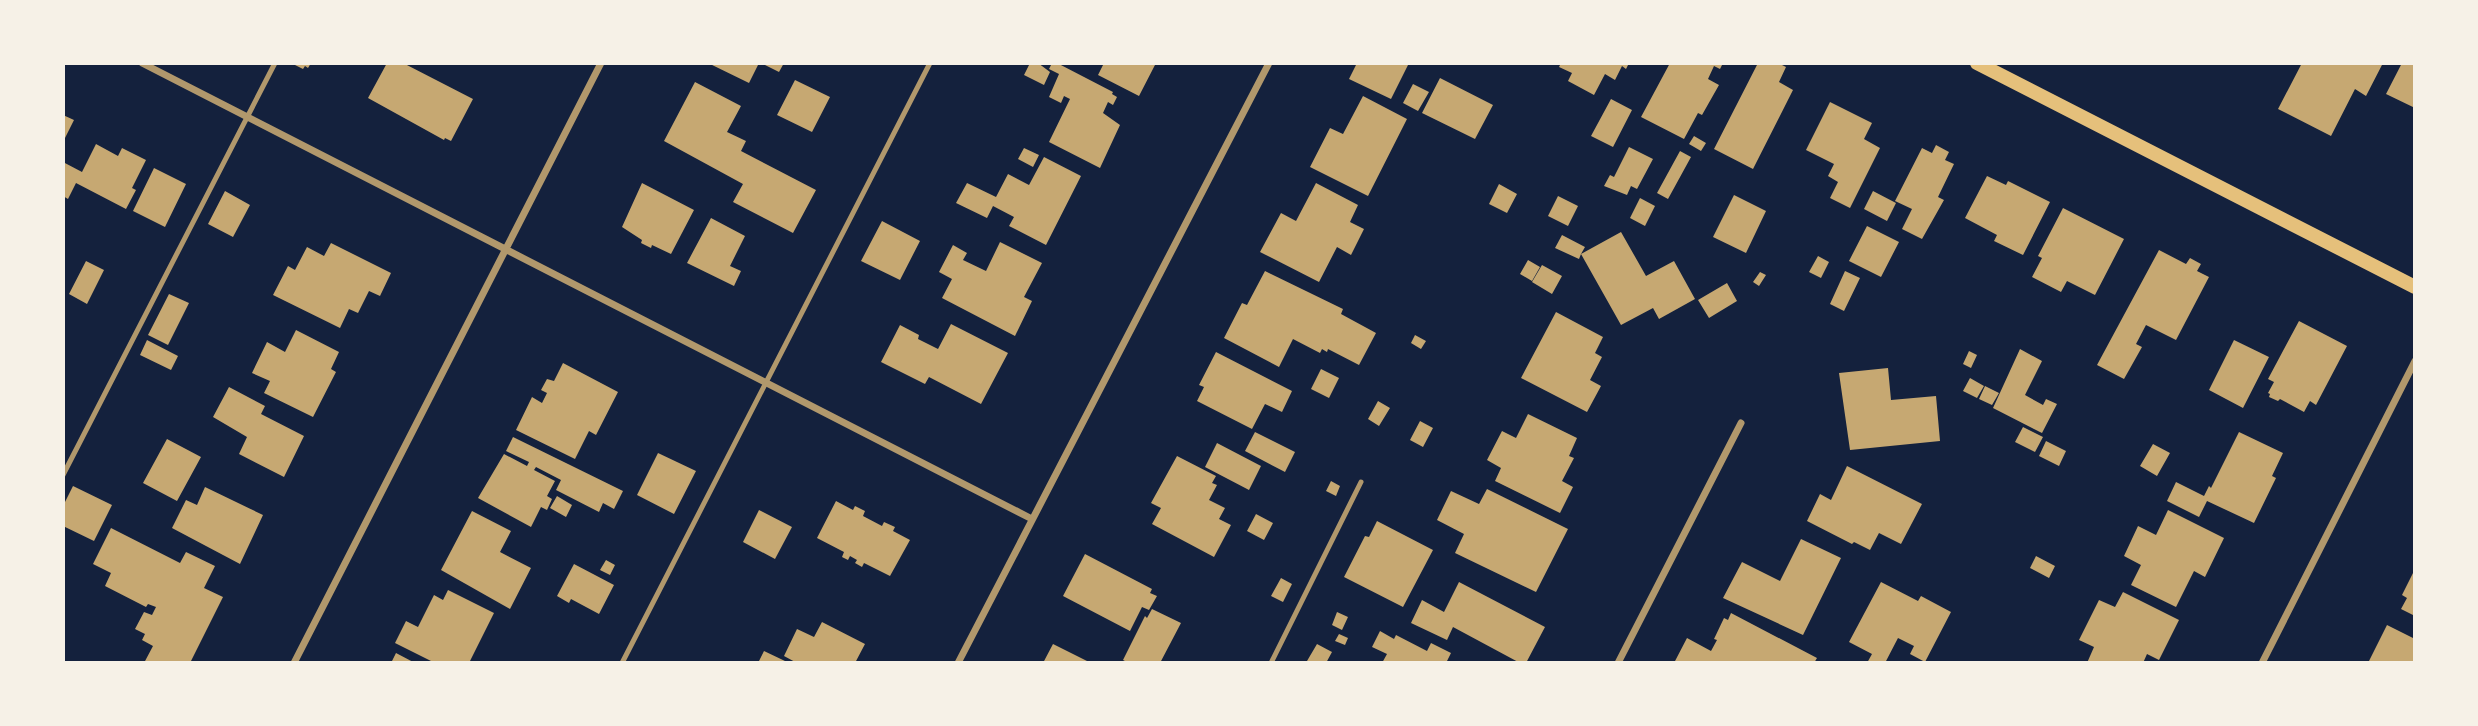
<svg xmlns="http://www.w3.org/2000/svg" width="2478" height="726" font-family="'Libre Baskerville',serif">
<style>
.building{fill:#c6a872}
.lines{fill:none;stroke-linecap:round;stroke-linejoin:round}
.service{stroke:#b1986c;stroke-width:5}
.minor{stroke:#b1986c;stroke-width:7}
.secondary{stroke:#e5c07b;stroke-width:14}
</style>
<rect width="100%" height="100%" fill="#14213d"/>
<path class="building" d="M291,63H311L308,68L305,66L303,69Z
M387,63H403L473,99L451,141L445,138L444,140L368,98Z
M708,63H759L749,83Z
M761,63H784L779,72Z
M1030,63H1038L1050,72L1044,85L1024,75Z
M1052,63H1057L1113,92L1112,94L1117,97L1113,105L1108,102L1103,113L1120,125L1100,168L1049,142L1070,99L1064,96L1061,103L1049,97L1059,74L1049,69Z
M1104,63H1156L1139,96L1098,75Z
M1357,63H1409L1391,99L1349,79Z
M1561,63H1629L1626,69L1622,66L1615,80L1605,74L1594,95L1568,81L1572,73L1559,67Z
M1670,63H1723L1720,69L1714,66L1708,79L1719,85L1702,115L1698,113L1684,139L1641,117Z
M1758,63H1778L1786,67L1779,82L1793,90L1753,169L1714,149Z
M2302,63H2383L2366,96L2355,89L2331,136L2278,109Z
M2402,63H2415V108L2386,94Z
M1440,78L1493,105L1475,139L1422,113Z
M795,80L830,97L812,132L777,115Z
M695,82L741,106L727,132L746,141L741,151L816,190L793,233L733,202L743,184L664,141Z
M1413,84L1429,92L1418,111L1403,103Z
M1363,96L1407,119L1368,196L1310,167L1330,128L1343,134Z
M1611,99L1632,110L1613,147L1591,136Z
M1830,102L1872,123L1864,139L1880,148L1850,208L1830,198L1838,182L1828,176L1834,164L1806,150Z
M63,115L74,120L63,142Z
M1694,136L1706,143L1701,151L1689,144Z
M96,144L118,156L122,148L146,160L132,188L136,190L126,209L76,183L68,199L63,196V162L82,172Z
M1936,145L1949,152L1945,160L1954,164L1938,197L1944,200L1922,239L1902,229L1912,209L1895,201L1922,148L1932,153Z
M1629,147L1653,159L1637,189L1631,186L1627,195L1604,186L1610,175L1614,177Z
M1024,148L1039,155L1033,167L1018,159Z
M1680,151L1691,157L1668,199L1657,193Z
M1044,157L1081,176L1046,245L1009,226L1014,217L993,206L987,218L956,203L967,183L996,197L1008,174L1029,185Z
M154,168L186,184L165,227L133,211Z
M1987,176L2006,185L2008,181L2050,202L2023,255L1994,241L1997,235L1965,218Z
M642,183L694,210L671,254L652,245L651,248L641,243L642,240L622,227Z
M1316,183L1358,205L1350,222L1364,229L1351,255L1337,247L1319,282L1260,252L1281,213L1296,221Z
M1499,184L1517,194L1507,213L1489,204Z
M225,191L250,205L233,237L208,224Z
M1873,191L1896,203L1887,221L1864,209Z
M1734,195L1766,211L1746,253L1713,237Z
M1558,196L1578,206L1568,226L1548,216Z
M1640,198L1655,206L1645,226L1630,218Z
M2063,208L2124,239L2095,295L2067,281L2061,292L2032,277L2042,258L2038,256Z
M711,218L745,236L730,266L741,271L734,286L687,263Z
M882,221L920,241L900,280L861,261Z
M1867,226L1899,242L1881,277L1849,261Z
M1621,232L1646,276L1674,261L1695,299L1659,319L1653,308L1621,325L1581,254L1579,259L1555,248L1562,235L1585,247L1581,254Z
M1000,242L1042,263L1024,297L1032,301L1015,336L942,298L952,279L939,272L953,245L967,253L963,260L986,271Z
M331,243L391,273L380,296L369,291L358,313L349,309L340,328L273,295L288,266L295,270L307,247L324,256Z
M2159,250L2186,264L2190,258L2201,264L2197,271L2209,277L2176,340L2146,325L2136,344L2142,347L2124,379L2097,365Z
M1818,256L1829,262L1821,278L1809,272Z
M1528,260L1540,267L1532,281L1520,274Z
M86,261L104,270L87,304L69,294Z
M1542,265L1562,276L1552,294L1532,282Z
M1265,271L1343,309L1341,314L1376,333L1359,365L1328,349L1327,352L1322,349L1320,353L1293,339L1279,367L1224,338L1242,303L1247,305Z
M1845,271L1860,278L1844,311L1830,304Z
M1760,272L1766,275L1759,286L1753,282Z
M1727,283L1737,301L1709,318L1698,300Z
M169,294L189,303L168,345L148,335Z
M1556,312L1603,337L1595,353L1602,357L1590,380L1601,386L1587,412L1521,378Z
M2299,321L2347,346L2316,405L2310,401L2304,412L2280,399L2278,401L2269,397L2270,394L2268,393L2274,382L2268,379Z
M951,324L1008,353L981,404L929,377L925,384L881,362L900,325L919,335L918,339L938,349Z
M296,330L339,352L331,369L336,372L313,417L264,393L270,381L252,373L267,342L285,352Z
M1415,335L1426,341L1421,349L1411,343Z
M147,340L178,356L171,370L140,355Z
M2234,340L2269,357L2243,408L2209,390Z
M2020,349L2042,361L2025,395L2043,405L2046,399L2057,404L2042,433L1993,408Z
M1969,351L1977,355L1971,368L1963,364Z
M1216,352L1292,391L1282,412L1265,404L1252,429L1197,401L1204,387L1199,385Z
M563,363L618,392L596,435L589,431L575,459L516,430L532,397L542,403L547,393L541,390L547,379L554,381Z
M1888,368L1891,400L1936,396L1940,441L1850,450L1839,373Z
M1321,369L1339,378L1329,398L1311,389Z
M1970,378L1984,386L1977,398L1963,391Z
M1985,386L1999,393L1992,405L1979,399Z
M229,387L265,406L261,414L304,436L284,477L239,454L247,437L213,417Z
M1378,401L1390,408L1379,426L1368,419Z
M1528,414L1577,438L1569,456L1574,458L1562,481L1573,487L1560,513L1495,481L1501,468L1487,460L1502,431L1516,438Z
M1420,421L1433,428L1423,447L1410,440Z
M2023,427L2043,437L2035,452L2015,442Z
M1255,432L1295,452L1285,472L1245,451Z
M2239,432L2283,453L2272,476L2276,478L2254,523L2207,501L2199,517L2167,501L2176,482L2204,496L2209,486L2211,488Z
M513,437L623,491L614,509L603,503L599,512L556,490L561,480L536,467L534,470L555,481L547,496L552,499L547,510L541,507L531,527L478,498L504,454L527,466L529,462L506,451Z
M167,439L201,457L177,501L143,483Z
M2046,441L2066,451L2059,466L2039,456Z
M1217,443L1261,466L1249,490L1205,467Z
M2153,444L2170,453L2157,476L2140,466Z
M658,453L696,471L674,514L637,495Z
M1177,456L1216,476L1212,483L1217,485L1209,500L1225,508L1219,519L1231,525L1214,557L1152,524L1161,508L1151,503Z
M1847,466L1922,504L1901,544L1879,533L1870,550L1854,542L1852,544L1807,521L1820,494L1831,500Z
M1331,481L1340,486L1336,496L1326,491Z
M73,486L112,505L94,541L63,526V506Z
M205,487L263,515L240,564L172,528L186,500L197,505Z
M1487,489L1568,529L1536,592L1455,553L1464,534L1437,520L1451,491L1479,504Z
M557,496L572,505L566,517L550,508Z
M836,501L853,510L855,506L865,511L863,516L882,526L884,522L895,527L893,531L910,540L890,576L864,563L862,567L855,563L857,560L850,556L848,560L842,557L844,552L817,538Z
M759,510L792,527L775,559L743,542Z
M2168,510L2224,538L2205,577L2194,571L2176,607L2131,585L2141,565L2124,556L2138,526L2156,535Z
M472,511L511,531L500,552L531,568L510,609L441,570Z
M1256,514L1273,523L1264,540L1247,531Z
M1377,521L1433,550L1403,607L1344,577L1365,536L1369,537Z
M111,528L180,563L186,552L215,566L204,588L223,597L190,663H144L153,646L142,640L145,634L135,629L144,612L152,615L156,607L148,604L146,607L105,586L111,573L93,564Z
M1801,539L1841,558L1803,635L1723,598L1742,562L1780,581Z
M1085,554L1152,589L1150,593L1157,596L1149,610L1142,607L1130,631L1063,596Z
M2036,556L2055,566L2049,578L2030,568Z
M606,560L615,565L610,575L600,570Z
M574,564L614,585L599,614L571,599L569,603L557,596Z
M2415,569V616L2401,609L2407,598L2402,595Z
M1281,578L1292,584L1283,602L1271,596Z
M1459,582L1545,627L1526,663H1520L1453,627L1447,640L1411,623L1422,600L1444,612Z
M1881,582L1918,601L1921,596L1951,612L1925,662L1910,654L1914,646L1898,638L1885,663H1867L1872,654L1849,642Z
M448,590L494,613L469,663H435L395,643L406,621L418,627L434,595L443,600Z
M2123,592L2179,620L2159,660L2147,654L2143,663H2087L2094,647L2079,640L2099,600L2115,607Z
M1152,609L1181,623L1160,663H1129L1123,660L1145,616L1147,618Z
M1337,612L1348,617L1342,630L1332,625Z
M1731,613L1817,658L1814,663H1674L1687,638L1711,651L1717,640L1714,639L1724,618L1728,620Z
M822,622L865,644L855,663H797L784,656L797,629L814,637Z
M2387,625L2415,639V663H2368Z
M1380,631L1394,639L1396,635L1427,651L1431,643L1451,653L1446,663H1382L1387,654L1372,647Z
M1339,634L1348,638L1345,645L1335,641Z
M1053,644L1091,663H1043Z
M1317,644L1332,652L1326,663L1307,661Z
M764,651L785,661L784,663H758Z
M396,653L415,663H391Z"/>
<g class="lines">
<path class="service" d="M63,475L275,63
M622,663L930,63
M1271,663L1361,482"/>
<path class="minor" d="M142,63L1032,519
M294,663L601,63
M958,663L1269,63
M1618,663L1741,423
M2262,663L2415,361"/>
<path class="secondary" d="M1977,63L2415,287"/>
</g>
<rect width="2478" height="726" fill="none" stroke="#f6f1e7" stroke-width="130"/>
</svg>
